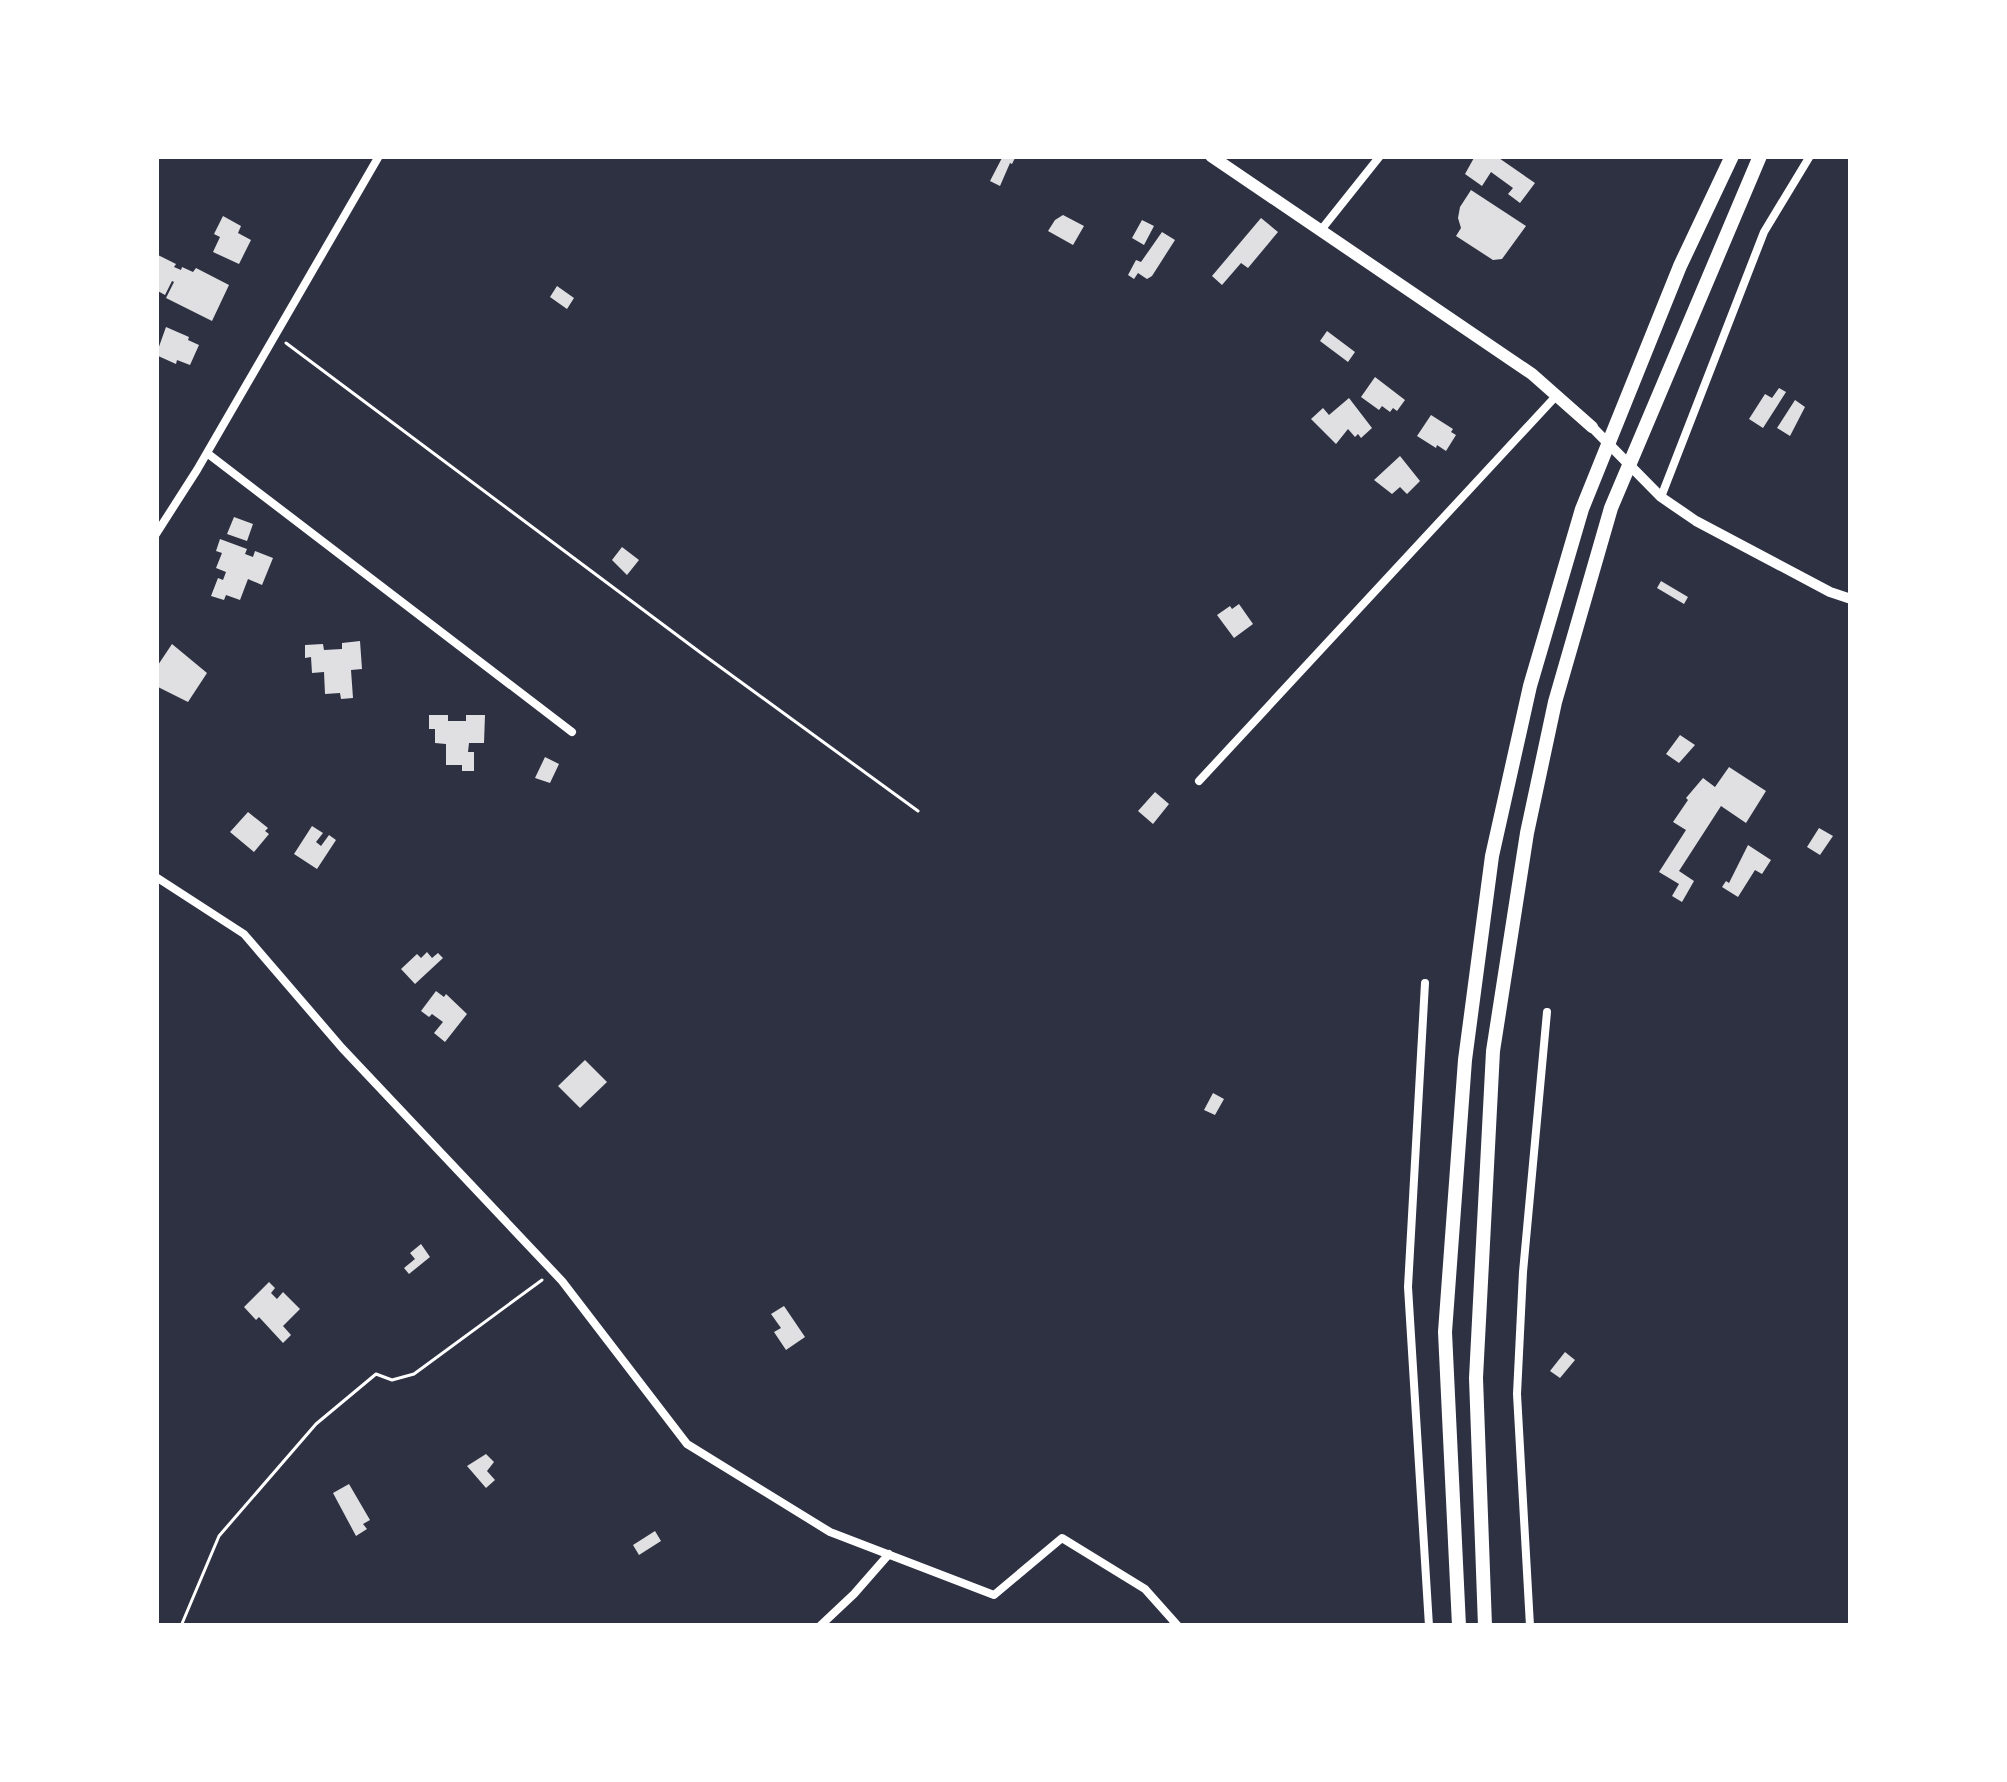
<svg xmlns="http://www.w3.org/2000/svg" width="2007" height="1782" font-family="Ubuntu,sans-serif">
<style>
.building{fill:#e0e0e3}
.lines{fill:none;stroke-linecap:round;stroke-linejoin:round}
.path{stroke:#fff;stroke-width:3}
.minor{stroke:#fff;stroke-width:8}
.tertiary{stroke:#fff;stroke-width:10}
.secondary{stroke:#fff;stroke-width:12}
.trunk{stroke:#fff;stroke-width:14}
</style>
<rect width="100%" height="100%" fill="#2d3142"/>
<path class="building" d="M1003,156H1016L1012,164L1010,163L1000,186L990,181Z
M1475,156H1496L1535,183L1520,203L1508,194L1513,188L1491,172L1482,186L1465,174Z
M1471,190L1526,226L1502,259L1493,260L1456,236L1461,228L1458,218L1460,207Z
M1063,215L1084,226L1073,245L1048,231L1055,220Z
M223,216L241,226L238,233L251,240L239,264L213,252L220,237L214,234Z
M1261,218L1278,232L1248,268L1241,263L1222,285L1212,276Z
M1142,220L1154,226L1144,245L1132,238Z
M1162,232L1175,240L1152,276L1147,279L1138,273L1134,279L1128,275L1136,260L1141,262Z
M156,254L176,264L174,267L181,270L182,267L193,272L196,268L229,285L212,321L166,298L174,282L172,281L165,295L156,290Z
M557,286L574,298L567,309L550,297Z
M166,327L189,337L188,340L199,345L190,365L177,360L176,364L156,355Z
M1327,331L1355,352L1348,362L1320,341Z
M1375,377L1405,400L1397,411L1393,408L1390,412L1382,406L1379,410L1361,397Z
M1779,388L1786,392L1763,428L1749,419L1765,394L1772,398Z
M1349,398L1372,428L1361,438L1358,434L1355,437L1348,429L1336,444L1311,419L1323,408L1329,415Z
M1795,400L1805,407L1790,436L1777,428Z
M1431,415L1453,429L1451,432L1456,435L1446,451L1437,445L1436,448L1417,436Z
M1400,456L1420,481L1407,494L1400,487L1392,494L1374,480Z
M234,517L253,524L247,541L227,534Z
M220,539L247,549L245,554L253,557L255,551L273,558L262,585L248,579L240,600L226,595L224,600L211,596L218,578L223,580L226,572L216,568L222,553L216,551Z
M622,547L639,560L627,575L612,560Z
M1661,581L1688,597L1684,604L1657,588Z
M1239,604L1253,624L1234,638L1217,615L1230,606L1232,609Z
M360,641L362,669L351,670L353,698L341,699L340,693L325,694L324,672L312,673L311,657L305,658V645L323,644L324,650L342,649V643Z
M172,644L207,673L188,702L156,686V668Z
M429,715H448V721H466V715H485L484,743H469L468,752H474V771H462V765H446V744L435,743V729H429Z
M1680,735L1695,745L1679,763L1666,754Z
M545,757L559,764L550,783L535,778Z
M1729,767L1766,791L1746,823L1721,806L1679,871L1694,881L1682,902L1672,896L1679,884L1659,872L1686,830L1673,822L1688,800L1686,798L1703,778L1715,787Z
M1155,792L1169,804L1153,824L1138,811Z
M248,812L268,828L265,831L269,834L254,852L230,832Z
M312,826L323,833L316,842L321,846L329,835L336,840L317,869L294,854Z
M1819,828L1833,836L1820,855L1807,847Z
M1748,845L1771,860L1762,874L1755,870L1738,897L1722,887L1726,881L1729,883Z
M427,952L432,958L438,953L443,958L415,984L401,969L417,954L421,958Z
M436,991L444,997L446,994L467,1014L445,1042L434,1033L443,1022L432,1014L429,1017L421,1011Z
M585,1060L607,1082L580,1108L558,1086Z
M1213,1093L1224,1099L1215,1115L1204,1110Z
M421,1244L430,1257L409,1274L404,1268L415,1259L410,1253Z
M269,1282L275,1288L271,1293L277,1299L283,1292L300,1309L283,1326L291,1335L283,1343L259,1317L256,1320L244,1307Z
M784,1306L805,1337L786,1350L774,1332L781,1328L771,1314Z
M1565,1352L1575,1360L1560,1378L1550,1371Z
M486,1454L494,1462L487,1471L495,1480L486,1488L467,1466Z
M349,1484L370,1520L363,1524L367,1529L356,1536L333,1493Z
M655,1531L661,1541L639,1555L633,1545Z"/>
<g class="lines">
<path class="path" d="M286,343L701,653L918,811
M181,1626L219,1536L316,1424L376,1374L392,1380L414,1374L542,1280"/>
<path class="minor" d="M1321,230L1380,156
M207,453L572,732
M1661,497L1764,232L1810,156
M156,534L197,470L379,156
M1199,781L1557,395
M156,877L244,934L342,1048L562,1281L687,1444L830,1532L994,1595L1062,1538L1145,1589L1178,1626
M1425,983L1408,1287L1429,1626
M820,1626L854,1594L889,1554
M1530,1626L1517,1394L1523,1272L1547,1012"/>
<path class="tertiary" d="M1592,427L1661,497L1696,521L1830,592L1851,599"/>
<path class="secondary" d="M1211,156L1532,374L1592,427"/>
<path class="trunk" d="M1459,1626L1445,1332L1465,1060L1492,856L1530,686L1582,509L1680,266L1732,156
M1485,1626L1476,1378L1493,1051L1527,833L1555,702L1611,508L1760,156"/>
</g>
<rect width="2007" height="1782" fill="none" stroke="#ffffff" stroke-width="318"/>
</svg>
